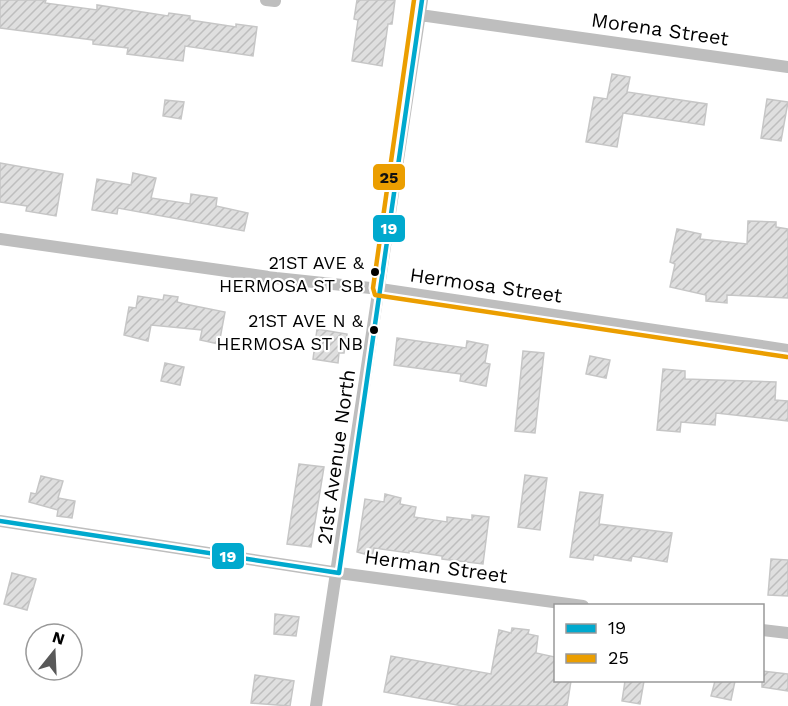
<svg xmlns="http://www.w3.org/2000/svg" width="788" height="706" font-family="'Work Sans',sans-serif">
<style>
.building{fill:url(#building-hatch);stroke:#c6c6c6;stroke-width:1.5}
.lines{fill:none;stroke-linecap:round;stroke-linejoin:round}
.minor{stroke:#bebebe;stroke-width:12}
.bus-1-casing{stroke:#fff;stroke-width:9}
.bus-2-casing{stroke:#fff;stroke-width:9}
.bus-1{stroke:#00a9ce;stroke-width:4.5}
.bus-2{stroke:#eb9e00;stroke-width:4.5}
.bus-dot{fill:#000;stroke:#fff;stroke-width:2}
.labels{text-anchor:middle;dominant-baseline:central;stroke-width:4.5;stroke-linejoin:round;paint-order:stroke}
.bus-label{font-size:18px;fill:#000;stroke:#fff;text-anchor:end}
.street-label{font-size:20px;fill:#000;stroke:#fff}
.line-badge{stroke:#fff;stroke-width:2}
.badge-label{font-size:16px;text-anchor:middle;font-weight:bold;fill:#fff}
.pale-badge-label{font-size:16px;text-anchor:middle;font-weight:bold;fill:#111}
</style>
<defs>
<pattern id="building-hatch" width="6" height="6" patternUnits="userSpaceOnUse" patternTransform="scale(1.5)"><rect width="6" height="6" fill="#dfdfdf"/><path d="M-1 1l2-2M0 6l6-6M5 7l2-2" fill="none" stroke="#bebebe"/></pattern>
</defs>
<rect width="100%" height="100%" fill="#fff"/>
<path class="building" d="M0,0H46L45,3L97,10V5L168,16L169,13L190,16V20L236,27V24L257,27L253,56L185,46L183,61L127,54L128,48L93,44V40L0,28Z
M357,0H395L392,24H388L382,66L352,61L358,20L354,19Z
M612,74L630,77L627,92L707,104L704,125L623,113L617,147L586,142L594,97L607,99Z
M767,99L788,102L781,141L761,138Z
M165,100L184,102L181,119L163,116Z
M0,163L63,174L56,216L26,211L27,206L0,202Z
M133,173L156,178L151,198L190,204L191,194L217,198L216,206L248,213L244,231L118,208L117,214L92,210L97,179L131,185Z
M748,221L776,222V227L788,229V298L727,295V303L706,301V295L670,287L675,264L670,262L677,229L701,234L700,239L747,244Z
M164,295L178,297L177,302L185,304L225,312L219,344L200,340L202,330L151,325L148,341L124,335L129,307L136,308L138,296L163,300Z
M317,329L347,334L344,353H339L338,363L313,359Z
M397,338L466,348L467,341L488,345L485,363L490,364L486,386L460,381L461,374L394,365Z
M523,351L544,353L535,433L515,431Z
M590,356L610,360L606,378L586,374Z
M165,363L184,367L180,385L161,381Z
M663,369L685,371V379L776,382L775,400L788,401V421L716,413L715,425L681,422L680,432L657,430Z
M299,464L324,467L311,547L287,544Z
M525,475L547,478L540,530L518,527Z
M41,476L63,481L58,498L75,501L72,518L57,516L58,510L29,502L31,493L36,494Z
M580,492L603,495L599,524L672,533L667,562L632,556L631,561L594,555L593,560L570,557Z
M385,494L401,498L400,504L416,507L414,517L447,522V517L472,520V515L489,517L483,564L442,559V556L409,551V553L374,548L372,556L357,552L365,499L384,502Z
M771,559L788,560V596L768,595Z
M12,573L36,579L27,610L4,604Z
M275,614L299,617L296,636L274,634Z
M512,628L529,630L528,634L538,636L536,653L555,657V681H571L567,706H463L384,692L391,656L491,674L499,630L511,633Z
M762,671L788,674V691L762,687Z
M255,675L294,681L290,706L251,703Z
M625,681H644L640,704L622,701Z
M715,681H735L731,700L711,696Z"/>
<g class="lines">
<path class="minor" d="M266,0L275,1
M420,15L788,67
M0,239L276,278L380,289L788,350
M0,521L339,573L583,606
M762,630L788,633
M316,706L422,0"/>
<defs>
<path id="bus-1" d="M0,521L339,573L422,0"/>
<path id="bus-2" d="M414,0L373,288L375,295L787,357"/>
</defs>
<use href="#bus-1" class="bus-1-casing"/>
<use href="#bus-2" class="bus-2-casing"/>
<use href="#bus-1" class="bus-1"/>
<use href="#bus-2" class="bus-2"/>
</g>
<g class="bus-dot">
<circle cx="375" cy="272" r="5"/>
<circle cx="374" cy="330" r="5"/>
</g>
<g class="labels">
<g class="bus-label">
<text x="364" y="262">21ST AVE &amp;<tspan x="364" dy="23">HERMOSA ST SB</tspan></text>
<text x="363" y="320">21ST AVE N &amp;<tspan x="363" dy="23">HERMOSA ST NB</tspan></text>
</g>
<g class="street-label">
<text transform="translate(660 29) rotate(8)">Morena Street</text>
<text transform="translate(486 285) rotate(8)">Hermosa Street</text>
<text transform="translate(336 457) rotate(-82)">21st Avenue North</text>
<text transform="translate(436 566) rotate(8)">Herman Street</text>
</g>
</g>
<g class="line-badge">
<rect x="372" y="163" width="34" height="28" rx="6" fill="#eb9e00"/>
<rect x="372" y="214" width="34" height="29" rx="6" fill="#00a9ce"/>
<rect x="211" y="542" width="34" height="28" rx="6" fill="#00a9ce"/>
</g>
<g class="badge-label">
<text x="389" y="234">19</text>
<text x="228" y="562">19</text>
</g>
<g class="pale-badge-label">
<text x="389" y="183">25</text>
</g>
<rect x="554" y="604" width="210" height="78" fill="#ffffff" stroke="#999999" stroke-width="1.5"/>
<rect x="566" y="624" width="30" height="9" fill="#00a9ce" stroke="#999999" stroke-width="1.5"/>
<text x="608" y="634" font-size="18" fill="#000000">19</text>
<rect x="566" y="654" width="30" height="9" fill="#eb9e00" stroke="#999999" stroke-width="1.5"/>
<text x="608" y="664" font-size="18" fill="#000000">25</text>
<g transform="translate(54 652) rotate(18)"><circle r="28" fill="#ffffff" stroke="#999999" stroke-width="1.5"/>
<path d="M0-4.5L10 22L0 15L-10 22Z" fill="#595959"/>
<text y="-9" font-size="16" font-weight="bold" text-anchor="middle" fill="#000000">N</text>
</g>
</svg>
